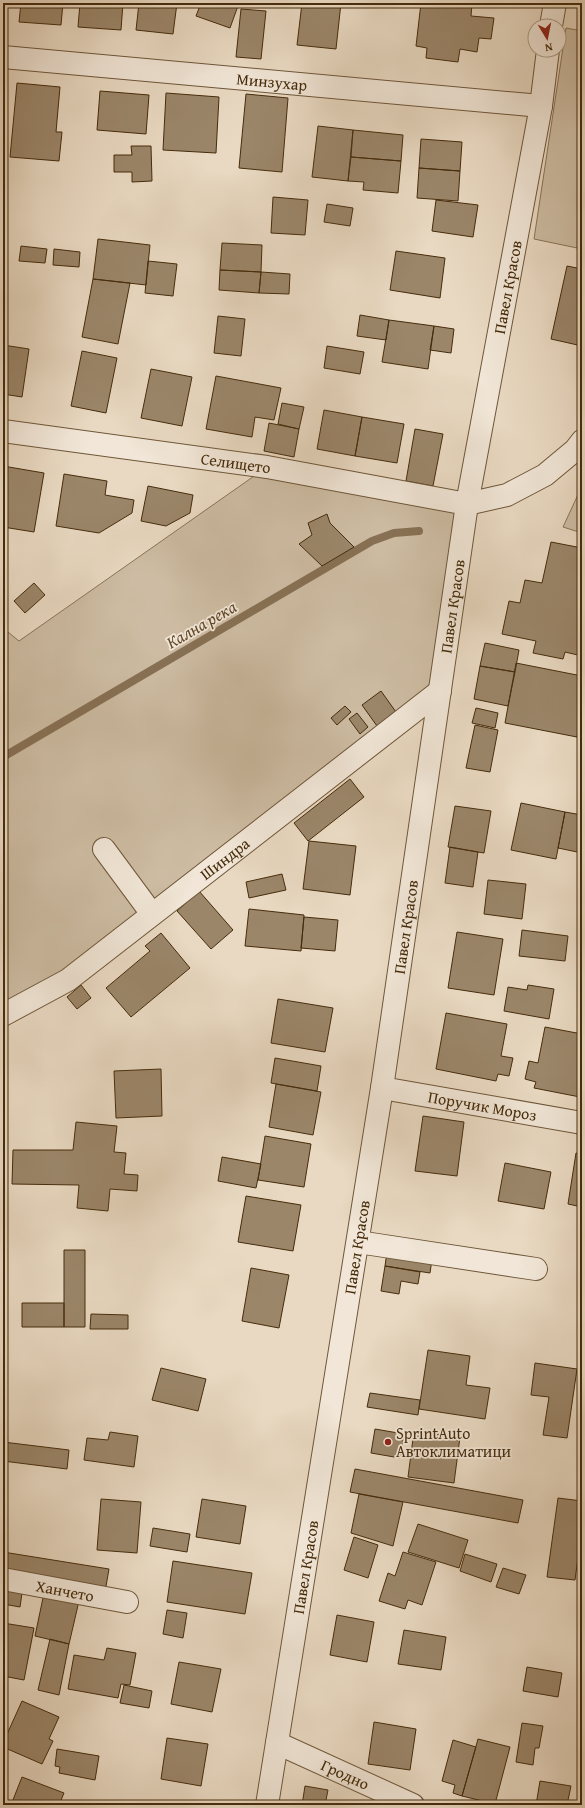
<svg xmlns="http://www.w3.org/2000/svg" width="585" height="1808" font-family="'Gentium Book Plus',serif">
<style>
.green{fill:#cdbca3;stroke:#8a7457}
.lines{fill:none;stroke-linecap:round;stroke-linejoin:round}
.stream{stroke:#877054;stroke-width:8}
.building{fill:#9b866a;stroke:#462c0b}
.minor-casing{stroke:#6f5739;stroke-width:24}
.minor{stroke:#f1e6d7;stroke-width:22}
.poi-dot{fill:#8f2418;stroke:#f1e6d7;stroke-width:1.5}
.labels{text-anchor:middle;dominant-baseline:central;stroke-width:3.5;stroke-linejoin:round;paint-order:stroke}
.street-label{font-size:16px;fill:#462c0b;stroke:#f1e6d7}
.poi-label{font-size:16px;fill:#462c0b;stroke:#f1e6d7;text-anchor:start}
.water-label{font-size:17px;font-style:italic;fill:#614829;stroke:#f1e6d7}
</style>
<rect width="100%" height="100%" fill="#e9d9c2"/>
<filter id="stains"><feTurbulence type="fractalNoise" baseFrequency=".005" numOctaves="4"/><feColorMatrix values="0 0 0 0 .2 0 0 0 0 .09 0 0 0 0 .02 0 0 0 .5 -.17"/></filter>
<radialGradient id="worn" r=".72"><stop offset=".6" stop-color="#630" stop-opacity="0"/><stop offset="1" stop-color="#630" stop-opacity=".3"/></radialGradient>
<path class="green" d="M566,28L582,31V249L534,239Z
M267,467L467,504L440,691L3,1015V628L19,641Z
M582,486V533L563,527Z"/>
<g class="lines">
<path class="stream" d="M3,757L372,541L394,533L419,531"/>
</g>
<path class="building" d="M3,3H8L6,20L3,19Z
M21,3H63L61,25L19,22Z
M80,3H123L121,30L78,27Z
M139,3H177L173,34L136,30Z
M201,3H239L230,28L196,16Z
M302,3H341L336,49L297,45Z
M421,3L472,4L471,16L494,18L491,39L479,38L477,52L460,49L458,62L426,58L427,48L416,46Z
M241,9L266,11L261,59L236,57Z
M17,83L60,87L56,132H62L59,161L10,157Z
M100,91L149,95L146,134L97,130Z
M166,93L219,97L216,153L163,150Z
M246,94L288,98L282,172L239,168Z
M318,126L353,130L348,181L312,177Z
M353,130L403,135L401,161L351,157Z
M421,139L462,142L460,171L419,168Z
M131,146H151L152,181L132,182V172H114V155H132Z
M351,157L401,161L398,193L363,190L364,182L348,181Z
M419,168L460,171L458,201L417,198Z
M273,197L308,200L305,235L271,233Z
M436,200L478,205L473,237L432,231Z
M327,204L353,208L350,226L324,222Z
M98,239L150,245L146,285L93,279Z
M222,243L262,245L261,272L220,270Z
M21,246L47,249L45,263L19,261Z
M54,249L80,252L79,267L53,265Z
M396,251L445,258L440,298L390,290Z
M148,261L177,264L173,296L145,293Z
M567,266L582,269V346L551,339Z
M220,270L261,272L259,293L219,290Z
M261,272L290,274L289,294L259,293Z
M93,279L130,283L118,344L82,337Z
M360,315L389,320L386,340L357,336Z
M218,316L245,319L241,356L214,353Z
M389,320L434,326L428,369L382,362Z
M434,326L454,329L451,353L430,350Z
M3,345L29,349L22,397L3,394Z
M327,346L364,352L360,374L324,368Z
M82,351L117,358L106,413L71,406Z
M151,369L192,377L182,426L141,418Z
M216,376L281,388L274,420L255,417L252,437L206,429Z
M282,403L304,407L299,429L278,424Z
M324,410L362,417L355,456L317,449Z
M362,417L404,424L397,463L355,456Z
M269,423L299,429L294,457L264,451Z
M415,429L443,434L433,486L406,481Z
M3,466L44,473L34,532L3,527Z
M64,474L107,481L105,495L134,500L132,513L99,533L56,526Z
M148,486L193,495L190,513L166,526L141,521Z
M327,514L330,523L354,547L322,566L299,544L312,535L308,523Z
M551,542L582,548V656L565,652L563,659L533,653L536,641L502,634L509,601L520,603L525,580L542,583Z
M34,583L45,595L25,613L14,601Z
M485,643L519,650L515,672L480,666Z
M516,663L582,676V713L577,737L505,723Z
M480,666L515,672L508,706L474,699Z
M381,691L396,712L377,726L362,705Z
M345,706L351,712L337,725L331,718Z
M476,708L498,713L495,728L472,723Z
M357,713L368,727L360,734L349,719Z
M475,725L498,730L490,772L466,768Z
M350,779L364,797L308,841L294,823Z
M521,803L565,812L556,859L511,850Z
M455,806L491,811L484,853L448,847Z
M565,812L582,815V853L558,848Z
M309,841L356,846L350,895L303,889Z
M450,847L478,852L473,887L445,883Z
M282,874L286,890L249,898L246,882Z
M488,880L526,884L522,919L484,914Z
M199,891L233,930L211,949L177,911Z
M249,909L304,915L301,951L245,946Z
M304,917L338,920L335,951L301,948Z
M522,930L568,936L565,961L519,956Z
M457,932L503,939L494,995L448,988Z
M161,933L190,968L131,1017L106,988L150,951L145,946Z
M81,985L91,998L77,1009L67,997Z
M528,985L554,989L549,1019L504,1011L508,987L527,990Z
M278,999L333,1008L325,1052L271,1043Z
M446,1013L507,1024L501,1056L513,1058L509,1076L498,1074L496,1081L436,1069Z
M545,1027L582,1034V1089L580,1097L534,1088L536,1082L525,1079L529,1061L538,1063Z
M275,1058L321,1066L317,1091L271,1083Z
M161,1069L162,1116L116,1118L114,1071Z
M276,1084L321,1092L313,1135L269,1127Z
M423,1116L464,1122L457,1176L415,1171Z
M76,1122L117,1126L114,1152L126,1153L124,1174L138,1175L137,1191L110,1189L108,1211L77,1208L79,1185L12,1184L13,1150H73Z
M265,1136L311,1144L304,1187L258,1180Z
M576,1153L582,1154V1207L568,1204Z
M222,1157L261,1164L256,1188L218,1181Z
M505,1163L551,1172L544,1209L498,1201Z
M246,1196L301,1205L293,1251L238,1242Z
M64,1250H85V1327H64Z
M387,1252L432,1259L430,1273L385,1266Z
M385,1266L420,1272L418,1284L401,1281L399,1294L381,1291Z
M251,1268L289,1275L279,1328L242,1321Z
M22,1303H64V1327H22Z
M91,1314L128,1315V1329H90Z
M428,1350L470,1356L466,1385L490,1388L485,1419L419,1409Z
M535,1363L577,1369L567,1438L543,1435L549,1397L531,1395Z
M161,1368L206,1379L198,1411L152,1400Z
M370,1393L420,1400L418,1415L367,1407Z
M375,1429L404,1434L400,1458L371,1453Z
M414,1431L460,1437L454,1483L408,1477Z
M110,1432L138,1436L134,1467L84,1460L87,1438L108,1440Z
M3,1442L69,1450L67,1469L3,1461Z
M355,1469L523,1500L518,1523L350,1492Z
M359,1494L403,1502L393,1546L351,1533Z
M558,1498L582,1501V1527L575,1580L547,1577Z
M101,1499L141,1502L137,1553L97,1550Z
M202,1499L246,1506L240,1544L196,1537Z
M418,1524L468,1540L459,1568L408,1552Z
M153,1528L190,1534L187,1552L150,1546Z
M354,1537L378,1545L368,1578L344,1570Z
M3,1552L109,1569L105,1592L3,1575Z
M403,1552L436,1562L422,1605L408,1600L405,1609L379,1601L388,1573L395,1576Z
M465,1554L497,1564L491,1582L460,1571Z
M173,1561L252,1573L245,1614L167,1602Z
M503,1568L526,1575L519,1594L496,1587Z
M3,1590L22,1593L20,1607L3,1604Z
M44,1593L79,1601L69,1644L35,1636Z
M167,1610L187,1613L183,1638L163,1634Z
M337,1615L374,1622L367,1662L330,1655Z
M3,1623L34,1628L24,1680L3,1676Z
M404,1630L446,1637L441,1670L398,1664Z
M50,1639L69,1644L59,1695L38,1690Z
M107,1648L136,1653L130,1685L121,1684L118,1698L68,1689L74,1655L104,1660Z
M179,1662L221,1669L212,1712L171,1704Z
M527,1667L562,1673L558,1697L523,1691Z
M124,1685L152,1691L149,1708L120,1703Z
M22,1701L59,1717L49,1739L53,1741L42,1764L3,1747V1743Z
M374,1722L416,1729L410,1770L368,1764Z
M522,1723L543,1726L539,1748H535L533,1765L516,1762Z
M167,1738L208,1744L201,1786L161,1779Z
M478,1739L510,1747L495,1804L462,1796Z
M453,1740L476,1747L462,1796L453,1793L455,1785L442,1781Z
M57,1749L99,1756L95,1780L59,1773L60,1767L55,1766Z
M22,1777L64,1793L59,1805H11Z
M540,1781L571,1786L567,1805H536Z
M305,1786L328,1790L325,1805H302Z"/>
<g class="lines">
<defs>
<g id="minor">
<path d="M551,26L555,3"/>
<path id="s1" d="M3,57L541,106"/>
<path id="s2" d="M3,431L267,467L467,504L507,495L545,475L575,450L582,441"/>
<path d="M104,849L152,914"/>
<path id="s3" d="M3,1015L68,980L440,691"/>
<path id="s4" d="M382,1088L582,1123"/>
<path d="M358,1242L536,1269"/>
<path id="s5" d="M3,1579L127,1602"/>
<path id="s6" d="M277,1743L413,1805"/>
<path id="s7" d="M267,1805L382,1088L467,504L541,106L548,50"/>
</g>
</defs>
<use href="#minor" class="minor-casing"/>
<use href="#minor" class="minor"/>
</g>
<circle class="poi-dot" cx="388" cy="1442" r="4"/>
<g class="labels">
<g class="street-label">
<text stroke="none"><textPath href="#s1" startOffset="270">Минзухар</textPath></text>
<text stroke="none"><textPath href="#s7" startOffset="1537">Павел Красов</textPath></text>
<text stroke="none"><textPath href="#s2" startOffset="235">Селището</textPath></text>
<text stroke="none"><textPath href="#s7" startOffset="1213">Павел Красов</textPath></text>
<text stroke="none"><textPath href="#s3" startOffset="272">Шиндра</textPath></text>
<text stroke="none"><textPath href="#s7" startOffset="889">Павел Красов</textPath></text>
<text stroke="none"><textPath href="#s4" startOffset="102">Поручик Мороз</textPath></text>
<text stroke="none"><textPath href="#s7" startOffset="565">Павел Красов</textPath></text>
<text stroke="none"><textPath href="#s7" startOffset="241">Павел Красов</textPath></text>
<text stroke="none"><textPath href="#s5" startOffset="63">Ханчето</textPath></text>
<text stroke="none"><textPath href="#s6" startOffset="75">Гродно</textPath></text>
</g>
<g class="poi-label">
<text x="396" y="1433">SprintAuto<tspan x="396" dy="18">Автоклиматици</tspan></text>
</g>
<g class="water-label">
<text transform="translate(201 624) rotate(-30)">Кална река</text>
</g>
</g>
<rect width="585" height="1808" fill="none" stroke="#e9d9c2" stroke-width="16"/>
<rect x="4" y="4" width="577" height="1800" fill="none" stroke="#462c0b" stroke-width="2"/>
<rect x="8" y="8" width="569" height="1792" fill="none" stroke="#462c0b"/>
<g transform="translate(547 38) rotate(170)"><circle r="19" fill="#f1e6d7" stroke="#ad9c85"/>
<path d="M0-3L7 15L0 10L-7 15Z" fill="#8f2418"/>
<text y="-6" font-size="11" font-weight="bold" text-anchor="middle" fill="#462c0b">N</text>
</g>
<rect width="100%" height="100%" filter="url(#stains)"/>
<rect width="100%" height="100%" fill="url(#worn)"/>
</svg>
